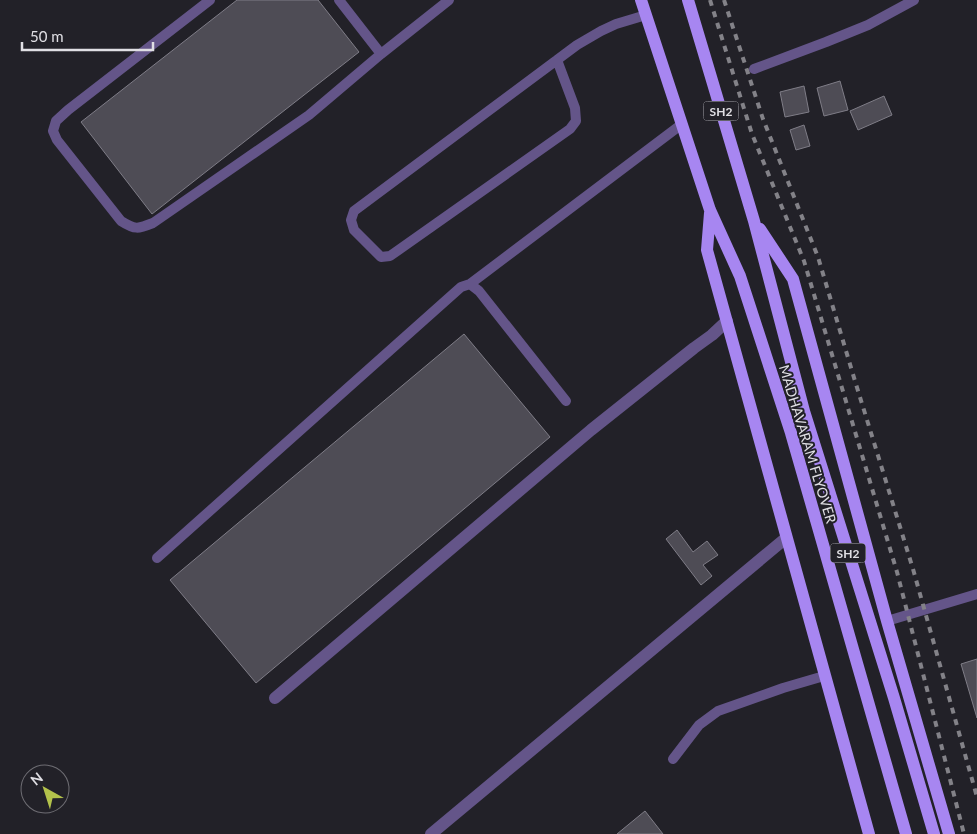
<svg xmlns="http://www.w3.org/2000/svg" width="977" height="834" font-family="Lato,sans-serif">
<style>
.building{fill:#4e4c55;stroke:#7f7d87}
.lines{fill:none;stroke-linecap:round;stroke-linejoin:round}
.lane{stroke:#645589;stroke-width:10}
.street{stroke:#645589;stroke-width:12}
.primary{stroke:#a786f1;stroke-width:12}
.rail{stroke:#838288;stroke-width:4;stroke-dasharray:6 6;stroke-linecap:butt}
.labels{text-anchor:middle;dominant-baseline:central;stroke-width:4;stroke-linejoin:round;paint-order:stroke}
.shield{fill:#222128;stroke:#a7a6ac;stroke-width:1}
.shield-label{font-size:12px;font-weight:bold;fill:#e0dfe4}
.street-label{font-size:14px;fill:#e0dfe4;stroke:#222128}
</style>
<rect width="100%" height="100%" fill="#222128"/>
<path class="building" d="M237,0H318L359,52L152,214L81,122Z
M840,81L848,110L824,116L817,88Z
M804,86L809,112L785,117L780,92Z
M884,96L892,115L858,130L850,111Z
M804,125L810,146L796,150L790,130Z
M464,334L550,437L256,683L170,580Z
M677,530L693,552L707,541L718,555L703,565L712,576L701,585L666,539Z
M977,659V718L961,664Z
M645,811L663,834H617Z"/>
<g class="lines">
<path class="lane" d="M210,0L68,110L56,121L53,131L57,140L121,221C135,230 138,229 153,223L309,115L381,54L449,0
M339,0L381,54
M557,60L575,108L576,121L570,129L390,256L381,257L354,230L351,220L354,211L577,45L601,31L616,24L646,15
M754,69L826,42L868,25L914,0
M470,284L682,124
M157,558L461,287L470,284L479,291L566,401
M887,621L977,594
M673,759L699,725L718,711L783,688L824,676"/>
<path class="street" d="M275,698L591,430L694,348L712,335L727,321
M431,834L786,538"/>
<path class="primary" d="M641,0L710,210L740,276L791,433L906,834
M688,0L754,221L804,411L894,698L934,834
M710,213L707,250L869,834
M760,229L793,279L887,621L949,834"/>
<path class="rail" d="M710,0L752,134L804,261L897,572L964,834
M724,0L763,119L818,257L855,381L913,569L977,797"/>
</g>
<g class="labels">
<g class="shield">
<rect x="703.5" y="101.5" width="35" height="19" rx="4"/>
<rect x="830.5" y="543.5" width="35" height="19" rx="4"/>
</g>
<g class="shield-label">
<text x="721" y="111">SH2</text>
<text x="848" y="553">SH2</text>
</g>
<g class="street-label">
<text transform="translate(808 444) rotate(73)">MADHAVARAM FLYOVER</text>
</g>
</g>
<g transform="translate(45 789) rotate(321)"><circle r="24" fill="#222128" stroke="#6e6d73"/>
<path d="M0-4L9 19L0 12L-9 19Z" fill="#b3c24b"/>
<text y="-8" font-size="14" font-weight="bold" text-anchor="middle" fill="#e0dfe4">N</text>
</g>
<path d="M22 42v8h131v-8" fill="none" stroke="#e0dfe4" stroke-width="2.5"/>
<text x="30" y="42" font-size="15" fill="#e0dfe4" stroke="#222128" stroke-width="4" paint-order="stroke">50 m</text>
</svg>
